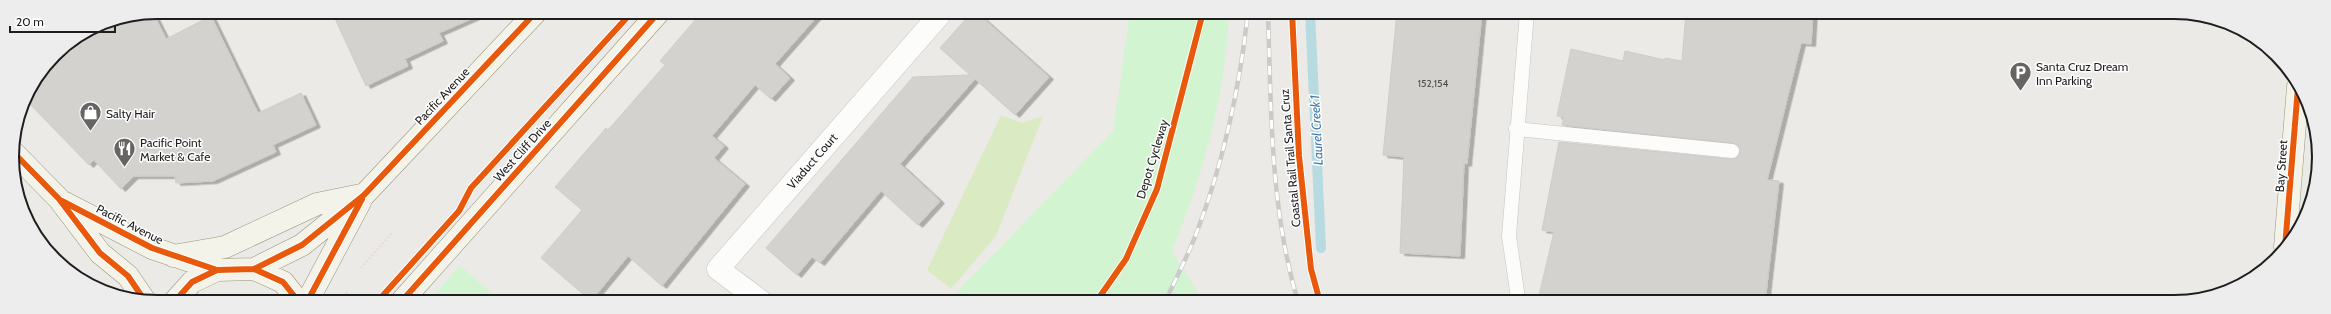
<svg xmlns="http://www.w3.org/2000/svg" width="2331" height="314" font-family="Cabin,sans-serif">
<style>
.grass{fill:#daebc3}
.park{fill:#d3f4d1}
.lines{fill:none;stroke-linecap:round;stroke-linejoin:round}
.stream{stroke:#b8dbe1;stroke-width:10}
.building{fill:#d4d2cf;stroke:#d0cbc7;filter:url(#shadow)}
.lane-casing{stroke:#c5c4c2;stroke-width:15}
.street-casing{stroke:#c5c4c2;stroke-width:23}
.secondary-casing{stroke:#96967e;stroke-width:23}
.path{stroke:#ebdad8;stroke-width:2.5;stroke-dasharray:2 2;stroke-linecap:butt}
.lane{stroke:#fcfcfb;stroke-width:14}
.street{stroke:#fcfcfb;stroke-width:22}
.secondary{stroke:#f4f3e9;stroke-width:22}
.rail-casing{stroke:#cacac9;stroke-width:4.5}
.rail{stroke:#fff;stroke-width:3;stroke-dasharray:9;stroke-linecap:butt}
.cycleway-casing{stroke:#fff;stroke-width:8}
.cycleway{stroke:#e8590c;stroke-width:6}
.labels{text-anchor:middle;dominant-baseline:central;stroke-width:3;stroke-linejoin:round;paint-order:stroke}
.number-label{font-size:10px;fill:#4c4b4a}
.poi-label{font-size:12px;fill:#1e1e1e;stroke:#fff;text-anchor:start}
.street-label{font-size:12px;fill:#1e1e1e;stroke:#fff}
.water-label{font-size:13px;font-style:italic;fill:#437baa;stroke:#fff}
.rim{fill:none;stroke:#1e1e1e;stroke-width:2}
</style>
<defs>
<filter id="shadow"><feDropShadow dx="4.5" dy="2.5" stdDeviation="0" flood-color="#0004"/></filter>
</defs>
<rect width="100%" height="100%" fill="#eceae6"/>
<path class="grass" d="M1001,115L1022,123L1043,116L996,236L951,289L927,270Z"/>
<path class="park" d="M1130,12H1229C1225,98 1204,172 1172,251L1204,302H958L954,295L1113,131Z
M460,265L501,302H428Z"/>
<g class="lines">
<path class="stream" d="M1310,12L1321,248"/>
</g>
<path class="building" d="M332,12H487L439,33L443,41L405,59L408,66L366,86Z
M702,12H821L775,64L790,78L771,99L755,85L712,136L724,146L714,158L745,184L662,286L628,256L591,301L541,258L582,210L555,187L606,128L608,130L665,65L660,61Z
M972,12H976L1049,77L1015,115L975,79L900,164L940,201L918,225L881,191L820,263L812,257L797,275L766,248L913,77L970,75L940,48Z
M1397,12H1482L1467,164L1464,163L1460,256L1400,253L1404,157L1383,155Z
M1686,12H1813L1811,44L1801,43L1767,180L1779,181L1765,302H1564L1539,296L1554,232L1542,230L1559,142L1731,159L1739,156L1740,147L1733,143L1562,125L1564,117L1557,116L1571,49L1623,61L1625,51L1665,60V58L1682,61Z
M153,13L166,39L211,16L258,113L301,93L316,125L273,145L276,152L213,181L176,183L175,176H134L121,189L94,160L89,165L25,99L55,54L102,23Z"/>
<g class="lines">
<defs>
<path id="lane" d="M1516,129L1732,151
M1521,302L1518,298L1509,236L1527,12"/>
<path id="street" d="M762,302L718,269L942,12"/>
<path id="secondary" d="M13,152L59,199L100,253L128,276L145,301
M65,203L152,248L217,270
M2285,247L2298,87
M173,256L225,247L317,204L361,195
M254,269L302,245L364,195L536,12
M174,302L192,282L217,270L254,269L283,282L299,302
M307,302L360,202
M401,302L659,12"/>
</defs>
<use href="#lane" class="lane-casing"/>
<use href="#street" class="street-casing"/>
<use href="#secondary" class="secondary-casing"/>
<path class="path" d="M361,268L392,233
M346,292L352,302"/>
<use href="#lane" class="lane"/>
<use href="#street" class="street"/>
<use href="#secondary" class="secondary"/>
<defs>
<path id="rail" d="M1268,12C1271,109 1270,208 1298,302
M1165,302C1176,278 1189,254 1198,229C1224,160 1240,85 1248,12"/>
</defs>
<use href="#rail" class="rail-casing"/>
<use href="#rail" class="rail"/>
<defs>
<path id="cycleway" d="M1292,12L1299,156L1311,269L1320,302
M13,152L59,199L100,253L128,276L145,301
M62,201L152,248L217,270
M2285,247L2298,87
M254,269L302,245L364,195L536,12
M174,302L192,282L217,270L254,269L283,282L299,302
M307,302L362,199
M377,302L459,211L471,188L632,12
M401,302L659,12
M1096,302L1126,259L1157,189L1203,12"/>
</defs>
<use href="#cycleway" class="cycleway-casing"/>
<use href="#cycleway" class="cycleway"/>
</g>
<defs>
<symbol id="parking-pin" viewBox="-11 -11 22 30"><path d="M0 17L-7.5 6A9.5 9.5 0 1 1 7.5 6Z" fill="#666564" stroke="#fff"/><path d="M-3.5-5.5H1a3.5 3.5 0 0 1 0 7H-1V5.5H-3.5ZM-1-3.4V-.6H.8a1.4 1.4 0 0 0 0-2.8Z" fill="#fff"/></symbol>
<symbol id="shop-pin" viewBox="-11 -11 22 30"><path d="M0 17L-7.5 6A9.5 9.5 0 1 1 7.5 6Z" fill="#666564" stroke="#fff"/><path d="M-5-2.5h2.3a2.7 3.5 0 0 1 5.4 0H5L5.5 6h-11ZM-1.5-2.5h3a1.5 2.3 0 0 0-3 0Z" fill="#fff"/></symbol>
<symbol id="restaurant-pin" viewBox="-11 -11 22 30"><path d="M0 17L-7.5 6A9.5 9.5 0 1 1 7.5 6Z" fill="#666564" stroke="#fff"/><path d="M-5-6h1v4h1v-4h1v4h1v-4h1v5L-1.5 .5V6h-2V.5L-5-1ZM5-6V6H3V1.5H1.5Q1.5-4 5-6Z" fill="#fff"/></symbol>
</defs>
<g fill-rule="evenodd">
<use href="#parking-pin" x="2008" y="60" width="25" height="34"/>
<use href="#shop-pin" x="78" y="100" width="25" height="34"/>
<use href="#restaurant-pin" x="112" y="136" width="25" height="34"/>
</g>
<g class="labels">
<g class="number-label">
<text x="1433" y="83">152,154</text>
</g>
<g class="poi-label">
<text x="2036" y="66">Santa Cruz Dream<tspan x="2036" dy="14">Inn Parking</tspan></text>
<text x="106" y="113">Salty Hair</text>
<text x="140" y="142">Pacific Point<tspan x="140" dy="14">Market &amp; Cafe</tspan></text>
</g>
<g class="street-label">
<text transform="translate(442 96) rotate(-47)">Pacific Avenue</text>
<text transform="translate(522 150) rotate(-48)">West Cliff Drive</text>
<text transform="translate(1290 158) rotate(-95)">Coastal Rail Trail Santa Cruz</text>
<text transform="translate(1152 159) rotate(-73)">Depot Cycleway</text>
<text transform="translate(812 161) rotate(-49)">Viaduct Court</text>
<text transform="translate(2281 166) rotate(-86)">Bay Street</text>
<text transform="translate(130 224) rotate(27)">Pacific Avenue</text>
</g>
<g class="water-label">
<text transform="translate(1316 130) rotate(-93)">Laurel Creek 1</text>
</g>
</g>
<path d="M0 0H2331V314H0ZM157 19H2174A138 138 0 0 1 2312 157V157A138 138 0 0 1 2174 295H157A138 138 0 0 1 19 157V157A138 138 0 0 1 157 19Z" fill="#ededed" fill-rule="evenodd"/>
<path class="rim" d="M157 19H2174A138 138 0 0 1 2312 157V157A138 138 0 0 1 2174 295H157A138 138 0 0 1 19 157V157A138 138 0 0 1 157 19Z"/>
<path d="M10 26v6h105v-6" fill="none" stroke="#1e1e1e" stroke-width="2"/>
<text x="16" y="26" font-size="12" fill="#1e1e1e" stroke="#ffffff" stroke-width="3" paint-order="stroke">20 m</text>
</svg>
